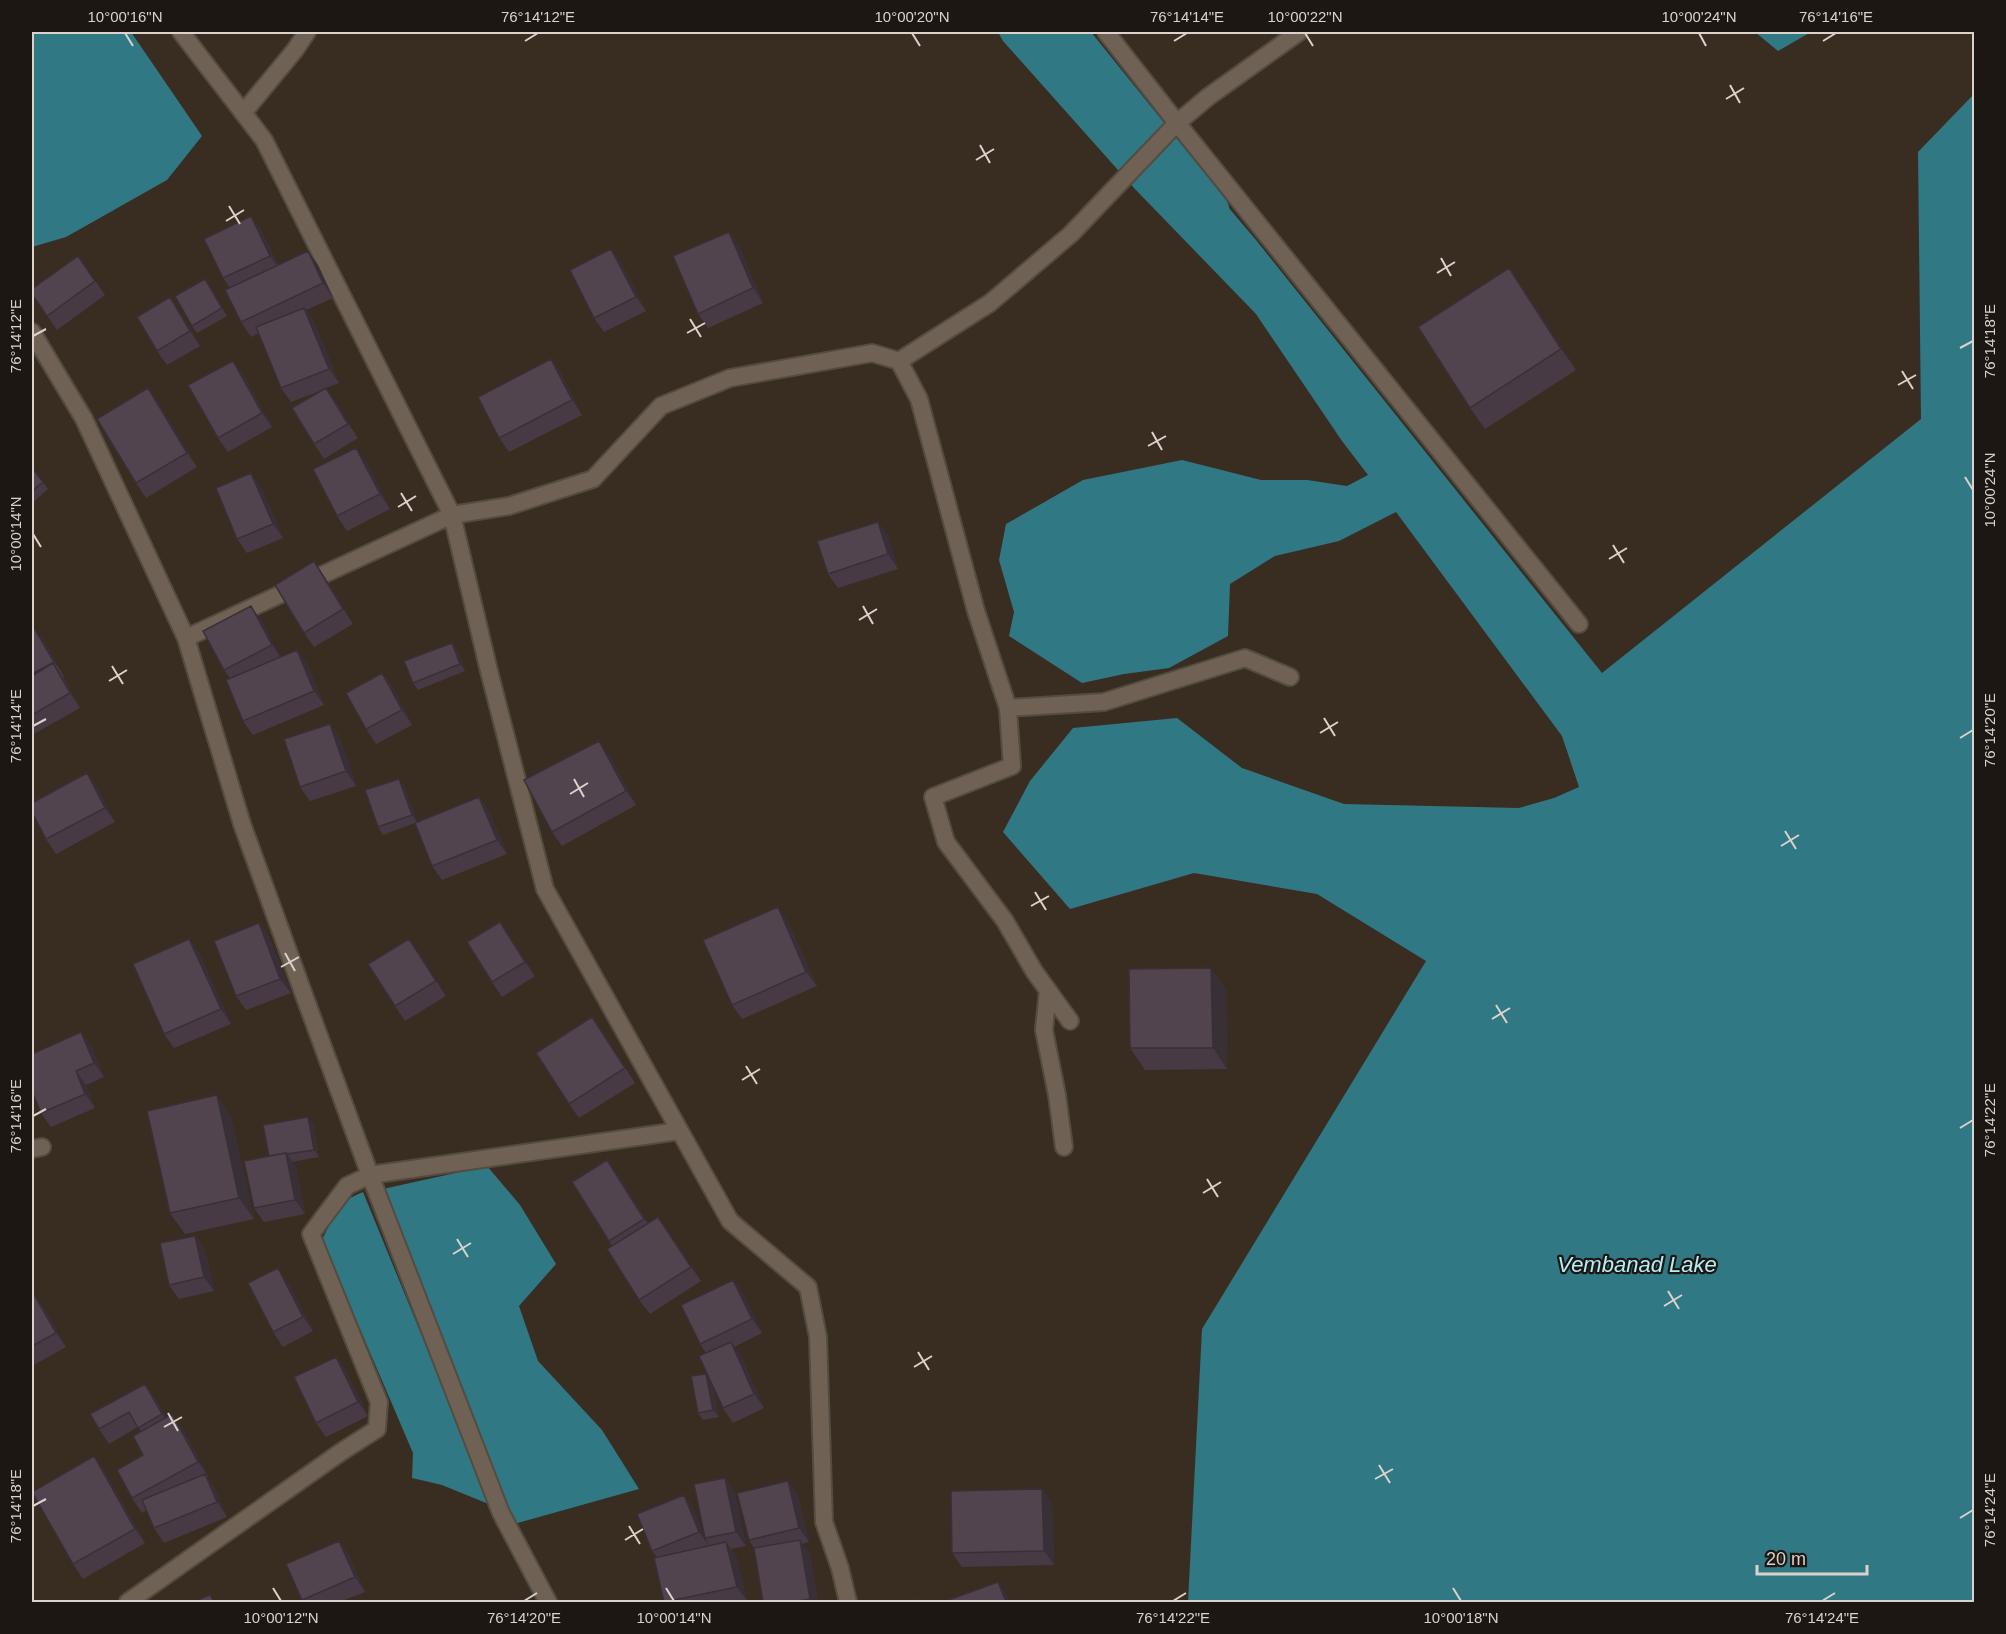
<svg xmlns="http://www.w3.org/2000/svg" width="2006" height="1634" font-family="Arial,sans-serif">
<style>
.water{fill:#307884}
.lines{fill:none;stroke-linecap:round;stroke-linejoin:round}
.canal{stroke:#307884;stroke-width:39}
.service-casing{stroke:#544b41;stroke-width:20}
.minor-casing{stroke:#544b41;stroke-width:20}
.service{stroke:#6f6255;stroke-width:16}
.minor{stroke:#6f6255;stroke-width:16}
.wall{fill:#473a44}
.shaded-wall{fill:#393037}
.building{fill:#52444f;stroke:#393037;stroke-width:1.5}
.ticks{fill:none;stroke:#dad2cb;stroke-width:2}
.labels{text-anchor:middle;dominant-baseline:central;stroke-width:4.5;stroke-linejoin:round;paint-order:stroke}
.water-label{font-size:22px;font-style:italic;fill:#b4eef9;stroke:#1c1712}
.neatline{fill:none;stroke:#dad2cb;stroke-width:2}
.ticks-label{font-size:15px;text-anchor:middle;fill:#dad2cb}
</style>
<rect width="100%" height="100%" fill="#392d22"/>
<path class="water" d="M32,32H131L202,136L167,180L66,237L32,247Z
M998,32H1077L1172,172L1189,161L1256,240L1602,673L1921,419L1918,152L1974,94V1602H1188L1202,1329L1426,961L1317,894L1194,873L1070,909L1003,832L1030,781L1073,728L1177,718L1242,768L1344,804L1519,808L1554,798L1579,787L1562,736L1396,512L1339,541L1275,556L1230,584L1228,636L1169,668L1124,674L1082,683L1009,636L1014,612L999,560L1006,524L1083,480L1182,460L1261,480H1307L1347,486L1368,475L1342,441L1256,314L1134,188L1003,41Z
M1755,32H1811L1778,51Z
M487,1166L520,1205L556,1264L519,1306L538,1361L602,1430L639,1489L514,1524L383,1189Z
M363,1192L491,1505L442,1485L412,1478L413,1453L322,1240C334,1216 337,1202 363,1192Z"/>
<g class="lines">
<path class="canal" d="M1066,32L1210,211"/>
<defs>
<path id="service" d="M308,1006L370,1175L501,1513L548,1602"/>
<path id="minor" d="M181,32L264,140L452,515L489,671L545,889L730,1221L808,1287L818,1337L824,1522L840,1568L848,1602
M1106,32L1177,123L1579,624
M243,113L295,50L307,32
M32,332L84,419L186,638L242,824L308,1006
M899,361L990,303L1071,234L1177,123L1208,97L1299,32
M186,638L452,515L509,506L593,479L661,406L730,378L872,353L899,361L919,399L976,611L1008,708L1012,766L933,797L946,842L1005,921L1034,971L1070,1021
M1008,708L1104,702L1245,658L1290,677
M1048,990L1044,1030L1057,1095L1064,1147
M32,1149L42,1147
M128,1602L341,1452L377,1429L379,1402L311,1234L347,1186L370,1175L679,1131"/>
</defs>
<use href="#service" class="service-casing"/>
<use href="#minor" class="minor-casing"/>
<use href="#service" class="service"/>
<use href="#minor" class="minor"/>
</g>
<path class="wall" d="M251,216L261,231L278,265L308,251L318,265L333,298L306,310L314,322L339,383L326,388L336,402L358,438L324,459L314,444L325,389L291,402L281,388L259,333L251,337L241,322L230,288L223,278Z
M729,232L739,246L763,303L708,328L698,314Z
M611,249L621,263L646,311L604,332L594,318Z
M78,256L105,295L57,330L32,294Z
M1509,268L1524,290L1576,370L1485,429L1470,408Z
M205,279L227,316L197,333L192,326Z
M180,312L200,346L167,365L157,351Z
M551,359L561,374L582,415L509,452L499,438Z
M243,375L272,427L228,452L218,438Z
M158,402L197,467L146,498L136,483Z
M366,462L390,509L347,531L337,516Z
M32,468L48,489L32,503Z
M261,487L283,538L247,553L237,539Z
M878,522L888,536L898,569L838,588L828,574Z
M324,576L353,624L314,647L304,633Z
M261,620L280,657L307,664L324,705L253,735L243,721L230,678L224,670Z
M34,628L45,643L64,676L63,677L80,708L32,735V630Z
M452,643L457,650L465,671L418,690L413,683Z
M382,673L392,687L412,725L376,744L366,729Z
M330,724L340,738L356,786L310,801L300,787Z
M609,755L636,805L562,846L552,832Z
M87,773L97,788L115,822L56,854L46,839Z
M404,786L417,822L479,797L489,811L507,854L442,880L432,866L415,823L383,835L378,827Z
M500,922L535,976L502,997L492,982Z
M788,922L817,986L742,1019L732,1005Z
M259,923L269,937L291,993L246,1010L236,996Z
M189,939L199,953L231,1024L174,1048L164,1034Z
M419,953L446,996L405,1021L395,1006Z
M1226,989L1227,1069L1145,1070L1130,1048Z
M602,1032L635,1083L579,1118L569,1104Z
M91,1046L104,1077L86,1085L95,1108L51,1127L41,1113Z
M231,1117L254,1219L185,1234L170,1213Z
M308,1117L313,1124L319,1157L292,1162L296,1167L305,1214L264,1222L254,1208Z
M617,1174L648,1223L668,1231L701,1281L650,1314L639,1300L612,1246L609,1241Z
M195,1236L205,1250L214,1291L179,1299L169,1285Z
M733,1280L743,1294L762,1333L734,1347L741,1356L764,1408L733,1423L723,1408L712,1384L719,1417L703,1420L698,1413L708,1377L706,1353L700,1344Z
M288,1283L313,1331L283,1347L273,1332Z
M32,1293H33L43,1307L66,1347L32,1366Z
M336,1357L346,1371L368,1416L326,1437L316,1423Z
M145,1384L155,1398L166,1418L182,1428L208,1476L207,1477L215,1489L227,1517L164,1543L154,1528L147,1510L142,1513L132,1498L143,1455L141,1431L138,1427L109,1444L99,1429Z
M94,1456L104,1471L145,1543L83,1579L73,1564Z
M725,1478L735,1493L746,1546L731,1549L736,1556L747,1601L741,1602H664L657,1557L652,1551L684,1495L694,1510L704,1536Z
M788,1481L798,1495L809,1542L802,1544L810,1554L818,1602H763L754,1548L749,1540Z
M1042,1489L1052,1503L1054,1565L962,1567L952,1553Z
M349,1555L365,1592L339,1602H303L302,1600Z"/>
<path class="shaded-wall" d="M251,216L261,231L280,270L270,256Z
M729,232L739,246L763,303L753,288Z
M611,249L621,263L646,311L636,297Z
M308,251L318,265L333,298L323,283Z
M1509,268L1524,290L1576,370L1561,349Z
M205,279L210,286L227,316L222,308Z
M170,297L180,312L200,346L190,331Z
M304,308L314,322L339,383L329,369Z
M551,359L561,374L582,415L572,400Z
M233,361L243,375L272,427L262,413Z
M148,388L158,402L197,467L187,453Z
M326,388L336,402L358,438L348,424Z
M356,448L366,462L390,509L380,494Z
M251,473L261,487L283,538L273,524Z
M878,522L888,536L898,569L888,554Z
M314,561L324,576L353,624L343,609Z
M251,606L261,620L282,659L272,645Z
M34,628L45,643L64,676L54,662Z
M452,643L457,650L465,671L460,664Z
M297,650L307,664L324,705L314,691Z
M53,663L63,678L80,708L70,693Z
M382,673L392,687L412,725L402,710Z
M330,724L340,738L356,786L346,771Z
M599,741L609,755L636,805L626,791Z
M87,773L97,788L115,822L105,808Z
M399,779L404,786L417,822L412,815Z
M479,797L489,811L507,854L497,840Z
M778,907L788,922L817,986L806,972Z
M500,922L510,936L535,976L525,962Z
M259,923L269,937L291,993L280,979Z
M189,939L199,953L231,1024L221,1009Z
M409,939L419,953L446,996L436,981Z
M1211,968L1226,989L1227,1069L1213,1048Z
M81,1032L91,1046L104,1077L94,1063Z
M76,1071L86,1085L95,1108L85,1094Z
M217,1095L231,1117L254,1219L239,1198Z
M308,1117L313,1124L319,1157L314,1150Z
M286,1153L296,1167L305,1214L295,1200Z
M607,1160L617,1174L654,1233L644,1219Z
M658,1217L668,1231L701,1281L691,1267Z
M195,1236L205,1250L214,1291L204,1277Z
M278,1268L288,1283L313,1331L303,1317Z
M733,1280L743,1294L762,1333L752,1319Z
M33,1293L43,1307L66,1347L56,1333Z
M731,1342L741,1356L764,1408L754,1394Z
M336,1357L346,1371L368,1416L358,1402Z
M706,1374L711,1381L719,1417L713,1410Z
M145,1384L155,1398L172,1429L162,1414Z
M172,1414L182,1428L208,1476L198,1462Z
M94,1456L104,1471L145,1543L135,1529Z
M205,1474L215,1489L227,1517L217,1502Z
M725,1478L735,1493L746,1546L736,1532Z
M788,1481L798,1495L809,1542L799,1528Z
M1042,1489L1052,1503L1054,1565L1044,1551Z
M684,1495L694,1510L709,1546L699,1532Z
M800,1540L810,1554L818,1602H812L810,1599Z
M339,1541L349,1555L365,1592L355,1577Z
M726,1542L736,1556L747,1601L737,1587Z
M998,1582L1008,1596L1010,1602H1006Z"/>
<path class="building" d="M251,216L270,256L223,278L204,239Z
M729,232L753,288L698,314L673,256Z
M611,249L636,297L594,318L570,270Z
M308,251L323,283L241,322L225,290Z
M78,256L95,281L47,316L32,294V289Z
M1509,268L1561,349L1470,408L1418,327Z
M205,279L222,308L192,326L175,296Z
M170,297L190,331L157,351L137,317Z
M304,308L329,369L281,388L256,327Z
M551,359L572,400L499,438L478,397Z
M233,361L262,413L218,438L188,385Z
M148,388L187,453L136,483L97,419Z
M326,388L348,424L314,444L292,408Z
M356,448L380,494L337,516L313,469Z
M32,468L43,482L32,491Z
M251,473L273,524L237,539L216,488Z
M878,522L888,554L828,574L817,541Z
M314,561L343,609L304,633L275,585Z
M251,606L272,645L224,670L203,631Z
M34,628L54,662L32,674V630Z
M452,643L460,664L413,683L404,661Z
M297,650L314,691L243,721L226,680Z
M53,663L70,693L32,715V676Z
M382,673L402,710L366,729L346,693Z
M330,724L346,771L300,787L284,739Z
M599,741L626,791L552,832L524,780Z
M87,773L105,808L46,839L32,812V803Z
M399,779L412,815L378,827L365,790Z
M479,797L497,840L432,866L415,823Z
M778,907L806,972L732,1005L703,940Z
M500,922L525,962L492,982L467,942Z
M259,923L280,979L236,996L214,941Z
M189,939L221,1009L164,1034L133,964Z
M409,939L436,981L395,1006L368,964Z
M1211,968L1213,1048H1130L1129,969Z
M592,1017L625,1068L569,1104L536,1053Z
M81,1032L94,1063L76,1071L85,1094L41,1113L32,1091V1054Z
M217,1095L239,1198L170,1213L147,1111Z
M308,1117L314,1150L287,1154L286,1153L269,1156L263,1125Z
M286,1153L295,1200L254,1208L244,1161Z
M607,1160L644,1219L609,1241L572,1182Z
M658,1217L691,1267L639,1300L607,1249Z
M195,1236L204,1277L169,1285L160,1243Z
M278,1268L303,1317L273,1332L248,1283Z
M733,1280L752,1319L700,1344L681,1305Z
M32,1293H33L56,1333L32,1346Z
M731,1342L754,1394L723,1408L699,1356Z
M336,1357L358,1402L316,1423L294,1377Z
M706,1374L713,1410L698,1413L691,1376Z
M145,1384L162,1414L138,1428L129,1412L99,1429L90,1414Z
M172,1414L198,1462L132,1498L117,1470L143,1455L133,1436Z
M94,1456L135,1529L73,1564L32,1492Z
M205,1474L217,1502L154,1528L142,1500Z
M725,1478L736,1532L705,1538L694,1484Z
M788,1481L799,1528L749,1540L737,1493Z
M1042,1489L1044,1551L952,1553L951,1491Z
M684,1495L699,1532L652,1551L637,1514Z
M800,1540L810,1599L793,1602H763L754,1548Z
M339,1541L355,1577L302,1600L286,1564Z
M726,1542L737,1587L664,1602L654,1558Z
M998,1582L1006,1602H943Z
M210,1595L214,1602H193Z
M917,1599L919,1602H909Z"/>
<path class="ticks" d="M125,33L133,46M912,33L920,46M1305,33L1313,46M1699,33L1706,46M525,41L538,33M1174,41L1187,33M1823,41L1836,33M1730,85L1740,103M1726,99L1744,88M980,145L990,163M976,160L994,149M229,206L240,224M226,221L244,210M1441,258L1451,276M1437,273L1455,262M690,319L701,337M687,333L705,323M33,336L46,329M1960,348L1973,341M1902,371L1913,389M1898,385L1916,375M1152,432L1162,450M1148,446L1166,436M1965,477L1973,490M401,493L412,511M398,507L416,496M33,534L41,547M1613,545L1624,563M1609,559L1627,548M863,606L873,624M859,620L877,609M112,666L123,684M109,681L127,670M1324,718L1335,736M33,726L46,719M1320,733L1338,722M1960,738L1973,730M574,779L584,797M570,794L588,783M1785,831L1796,849M1781,846L1799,835M1035,892L1046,910M1031,906L1049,896M285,953L295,971M281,967L299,957M1496,1005L1507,1023M1492,1019L1510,1008M746,1066L757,1084M742,1080L760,1069M33,1116L46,1109M1960,1128L1973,1120M1207,1179L1218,1197M1203,1193L1221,1182M457,1239L468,1257M453,1254L471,1243M1668,1291L1679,1309M1664,1306L1682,1295M918,1352L929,1370M914,1367L932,1356M168,1413L178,1431M164,1427L182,1417M1379,1465L1390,1483M1375,1479L1393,1469M33,1506L46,1499M1960,1518L1973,1510M629,1526L640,1544M625,1540L643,1529M273,1588L281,1601M666,1588L674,1601M1453,1588L1461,1601M524,1601L537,1593M1173,1601L1186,1593M1822,1601L1835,1593"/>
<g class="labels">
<g class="water-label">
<text x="1637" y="1264">Vembanad Lake</text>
</g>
</g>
<rect width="2006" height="1634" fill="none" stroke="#1c1712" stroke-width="66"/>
<path d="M1757 1565v9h110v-9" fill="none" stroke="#dad2cb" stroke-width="3"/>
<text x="1766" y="1565" font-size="18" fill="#dad2cb" stroke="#1c1712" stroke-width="4.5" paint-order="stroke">20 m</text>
<rect x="33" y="33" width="1940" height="1568" class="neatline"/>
<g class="ticks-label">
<text x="125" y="22">10°00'16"N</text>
<text x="538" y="22">76°14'12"E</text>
<text x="912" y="22">10°00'20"N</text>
<text x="1187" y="22">76°14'14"E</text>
<text x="1305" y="22">10°00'22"N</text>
<text x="1699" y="22">10°00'24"N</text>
<text x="1836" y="22">76°14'16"E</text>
<text transform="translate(16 336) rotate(-90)" y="5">76°14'12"E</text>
<text transform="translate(1990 341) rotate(-90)" y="5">76°14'18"E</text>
<text transform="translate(1990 490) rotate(-90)" y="5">10°00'24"N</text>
<text transform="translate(16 534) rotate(-90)" y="5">10°00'14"N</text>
<text transform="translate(16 726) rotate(-90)" y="5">76°14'14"E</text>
<text transform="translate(1990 730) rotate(-90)" y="5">76°14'20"E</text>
<text transform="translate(16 1116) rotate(-90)" y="5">76°14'16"E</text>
<text transform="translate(1990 1120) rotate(-90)" y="5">76°14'22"E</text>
<text transform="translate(16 1506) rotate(-90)" y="5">76°14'18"E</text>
<text transform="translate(1990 1510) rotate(-90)" y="5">76°14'24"E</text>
<text x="281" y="1623">10°00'12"N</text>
<text x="524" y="1623">76°14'20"E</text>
<text x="674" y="1623">10°00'14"N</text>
<text x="1173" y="1623">76°14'22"E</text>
<text x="1461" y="1623">10°00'18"N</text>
<text x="1822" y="1623">76°14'24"E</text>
</g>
</svg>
